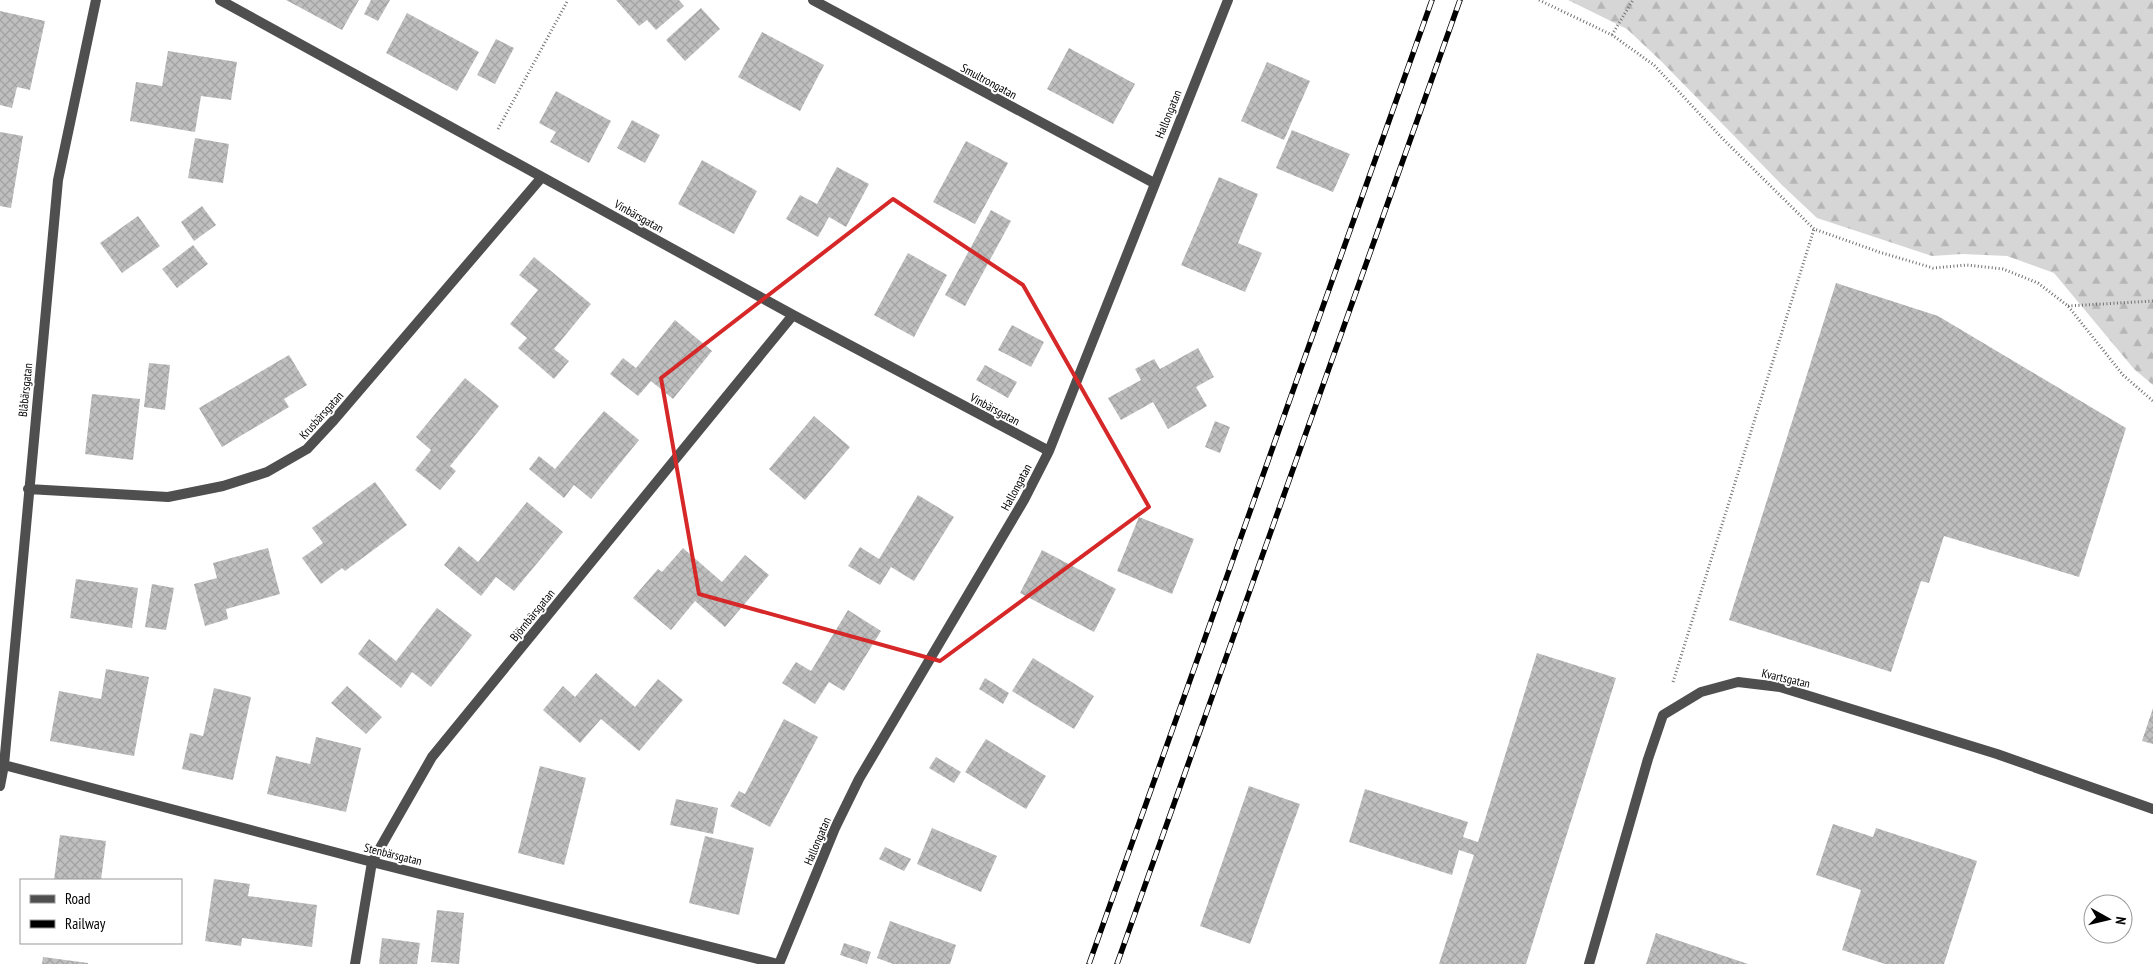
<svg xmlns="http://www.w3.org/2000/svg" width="2153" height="964" font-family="'PT Sans Narrow',sans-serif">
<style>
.forest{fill:url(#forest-firs)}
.building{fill:url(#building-cross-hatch)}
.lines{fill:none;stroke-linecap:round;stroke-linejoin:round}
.path{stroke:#717171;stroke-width:3;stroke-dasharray:1 2.5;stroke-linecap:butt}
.street{stroke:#4f4f4f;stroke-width:10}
.rail-casing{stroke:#000;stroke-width:5.5}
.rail{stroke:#fff;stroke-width:4;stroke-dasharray:11;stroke-linecap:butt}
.marked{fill:none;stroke:#d62828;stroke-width:4;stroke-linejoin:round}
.labels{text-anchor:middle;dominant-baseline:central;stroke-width:4;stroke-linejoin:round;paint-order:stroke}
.street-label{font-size:12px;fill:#000;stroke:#fff}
</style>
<defs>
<pattern id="forest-firs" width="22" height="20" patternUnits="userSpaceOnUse" patternTransform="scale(1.25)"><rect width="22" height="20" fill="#d6d6d6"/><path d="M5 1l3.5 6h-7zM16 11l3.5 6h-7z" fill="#b6b6b6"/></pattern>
<pattern id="building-cross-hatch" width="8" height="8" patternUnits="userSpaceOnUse" patternTransform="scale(1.25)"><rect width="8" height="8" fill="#bfbfbf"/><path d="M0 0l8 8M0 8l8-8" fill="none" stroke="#a2a2a2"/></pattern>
</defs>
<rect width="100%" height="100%" fill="#fff"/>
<path class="forest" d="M1568,0H2153V385L2134,369L2054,273L2007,256L1962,254L1932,256L1817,218L1783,186L1661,61L1627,29Z"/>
<path class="building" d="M286,0H359L342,30Z
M371,0H390L378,21L364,14Z
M616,0H679L684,6L656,30L647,20L639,26Z
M701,8L720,29L685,61L666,40Z
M0,11L45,21L30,90L17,87L12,108L0,105Z
M407,13L479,52L457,91L386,53Z
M762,32L824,65L800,111L738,77Z
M496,39L514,48L495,84L477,75Z
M1069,48L1135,84L1113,124L1047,89Z
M168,51L237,62L231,100L201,96L195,132L130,121L136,82L162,86Z
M1267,62L1310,81L1284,140L1241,121Z
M556,91L611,121L589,163L550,142L556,132L539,123Z
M632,120L660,135L645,163L617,148Z
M1292,130L1350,154L1333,192L1276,168Z
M0,132L23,136L11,208L0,206Z
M195,138L229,144L223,183L188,178Z
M966,141L1008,163L975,224L933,202Z
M702,160L757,191L734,234L678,204Z
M837,167L869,184L846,227L829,217L818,237L786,219L800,195L817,204Z
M1219,177L1258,194L1238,243L1262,253L1245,292L1181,265Z
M202,206L216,225L194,241L181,222Z
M991,210L1011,221L965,306L945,295Z
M138,216L160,246L122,273L100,243Z
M193,245L208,264L177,288L162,269Z
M908,253L947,275L914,337L874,315Z
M534,257L591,304L554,349L569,361L554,379L518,348L527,338L510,324L538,290L519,275Z
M1836,283L1938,316L2126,428L2079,577L1944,536L1929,583L1921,581L1891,672L1729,620Z
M675,320L712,351L673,399L651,381L638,396L610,374L623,358L636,368Z
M1012,325L1044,342L1031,367L998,350Z
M1198,348L1214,377L1196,387L1207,406L1168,429L1153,402L1121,420L1108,398L1141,380L1135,369L1154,359L1160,369Z
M289,355L307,385L284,399L289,407L222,447L199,408Z
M149,363L170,365L165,410L144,407Z
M985,365L1017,382L1008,398L976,380Z
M465,378L499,406L450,466L456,471L440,490L415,470L431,450L416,437Z
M92,394L140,399L133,460L85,454Z
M604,411L639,440L591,499L574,485L564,498L529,469L539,456L555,469Z
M814,416L850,447L805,500L769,469Z
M1215,421L1230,427L1220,453L1205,447Z
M375,482L407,525L345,571L342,568L321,584L302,558L323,543L312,528Z
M918,495L954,517L914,581L891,567L880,585L848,566L860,547L879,559Z
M527,502L563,532L514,591L496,577L481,596L444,565L459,546L478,562Z
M1139,517L1194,539L1172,594L1117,571Z
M268,548L280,594L226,609L228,619L205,626L194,584L217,578L213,563Z
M683,548L722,582L745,555L769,575L725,627L695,601L671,630L633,598L658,569L662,572Z
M1042,550L1116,589L1094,632L1020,593Z
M76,579L138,588L132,628L70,618Z
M152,584L174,588L166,630L145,627Z
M437,608L472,635L431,687L412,672L401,688L358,654L369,639L396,661Z
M848,610L881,631L844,691L829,682L815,704L782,683L796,662L811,671Z
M1537,653L1616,678L1526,964H1439L1474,855L1459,850L1452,875L1349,842L1365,789L1468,822L1463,837L1478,842Z
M1033,658L1094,696L1074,729L1012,691Z
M106,669L149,677L134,756L50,741L59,691L101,699Z
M596,673L635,707L658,679L683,700L639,751L601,719L580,743L543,710L563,686L575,697Z
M985,678L1009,693L1003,704L979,689Z
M347,686L382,717L366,734L331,703Z
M214,688L251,697L233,780L182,769L190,733L203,736Z
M2153,708V744L2142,741Z
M784,719L818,737L770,827L730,806L739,791L745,794Z
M316,737L361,748L346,812L267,794L276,756L310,764Z
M986,739L1046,776L1026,809L965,772Z
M936,757L961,772L954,783L929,768Z
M540,766L586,778L564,865L518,853Z
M1249,786L1300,804L1250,944L1200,926Z
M676,799L718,808L713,834L670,825Z
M1833,824L1873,837L1876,828L1977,861L1944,964H1885L1842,950L1861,890L1816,875Z
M932,828L997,856L981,892L917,864Z
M60,835L106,841L101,880H54Z
M705,836L754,848L739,915L689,903Z
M885,847L911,859L904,871L879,859Z
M214,879L250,884L248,896L317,905L312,947L242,938L241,946L205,941Z
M437,910L464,913L459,964L431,962Z
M890,921L956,945L950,964H893L877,958Z
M1656,933L1748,964H1646Z
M382,938L420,943L417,964H379Z
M844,943L871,952L867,964L840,955Z
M43,957L88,963V964H42Z"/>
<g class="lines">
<path class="path" d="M1539,0L1612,35L1654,65L1722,138L1814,229L1879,252L1933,268L1967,265L2003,269L2038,283L2068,306L2123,375L2153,401
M1612,35L1633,0
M498,129L568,0
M2068,306L2153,301
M1673,682L1814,229"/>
<path class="street" d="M220,0L793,315L1049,451
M813,0L1154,183
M28,489L168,497L223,486L267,472L307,449L334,420L542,177
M4,765L372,862L778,964
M0,786L4,765L58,180L96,0
M355,964L372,862L432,757L793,315
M779,964L835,828L859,779L1024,500L1049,451L1228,0
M1589,964L1648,759L1663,715L1701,692L1738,682L1780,687L1997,754L2153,809"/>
<defs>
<path id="rail" d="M1089,964L1432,0
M1117,964L1460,0"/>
</defs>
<use href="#rail" class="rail-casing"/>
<use href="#rail" class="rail"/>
</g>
<path class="marked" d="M893,199L1023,285L1149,507L940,661L699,594L661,378Z"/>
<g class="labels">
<g class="street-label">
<text transform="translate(989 81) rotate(28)">Smultrongatan</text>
<text transform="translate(1168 114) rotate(-68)">Hallongatan</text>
<text transform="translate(639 216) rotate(29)">Vinbärsgatan</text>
<text transform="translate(25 390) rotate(-84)">Blåbärsgatan</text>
<text transform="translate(995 409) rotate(28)">Vinbärsgatan</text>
<text transform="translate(321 415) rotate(-48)">Krusbärsgatan</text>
<text transform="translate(1016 487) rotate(-62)">Hallongatan</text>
<text transform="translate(532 615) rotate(-51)">Björnbärsgatan</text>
<text transform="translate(1786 678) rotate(13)">Kvartsgatan</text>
<text transform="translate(817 841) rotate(-67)">Hallongatan</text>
<text transform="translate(393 854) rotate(14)">Stenbärsgatan</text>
</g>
</g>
<rect x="20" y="879" width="162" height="65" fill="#ffffff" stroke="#999999"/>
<rect x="30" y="895" width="25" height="8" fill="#4f4f4f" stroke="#999999"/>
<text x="65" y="904" font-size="15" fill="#000000">Road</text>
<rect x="30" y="920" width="25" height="8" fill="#000000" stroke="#999999"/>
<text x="65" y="929" font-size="15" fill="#000000">Railway</text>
<g transform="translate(2108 919) rotate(98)"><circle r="24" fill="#ffffff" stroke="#999999"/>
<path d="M0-4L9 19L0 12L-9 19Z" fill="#000000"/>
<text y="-8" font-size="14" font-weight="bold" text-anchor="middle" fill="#000000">N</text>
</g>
</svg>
